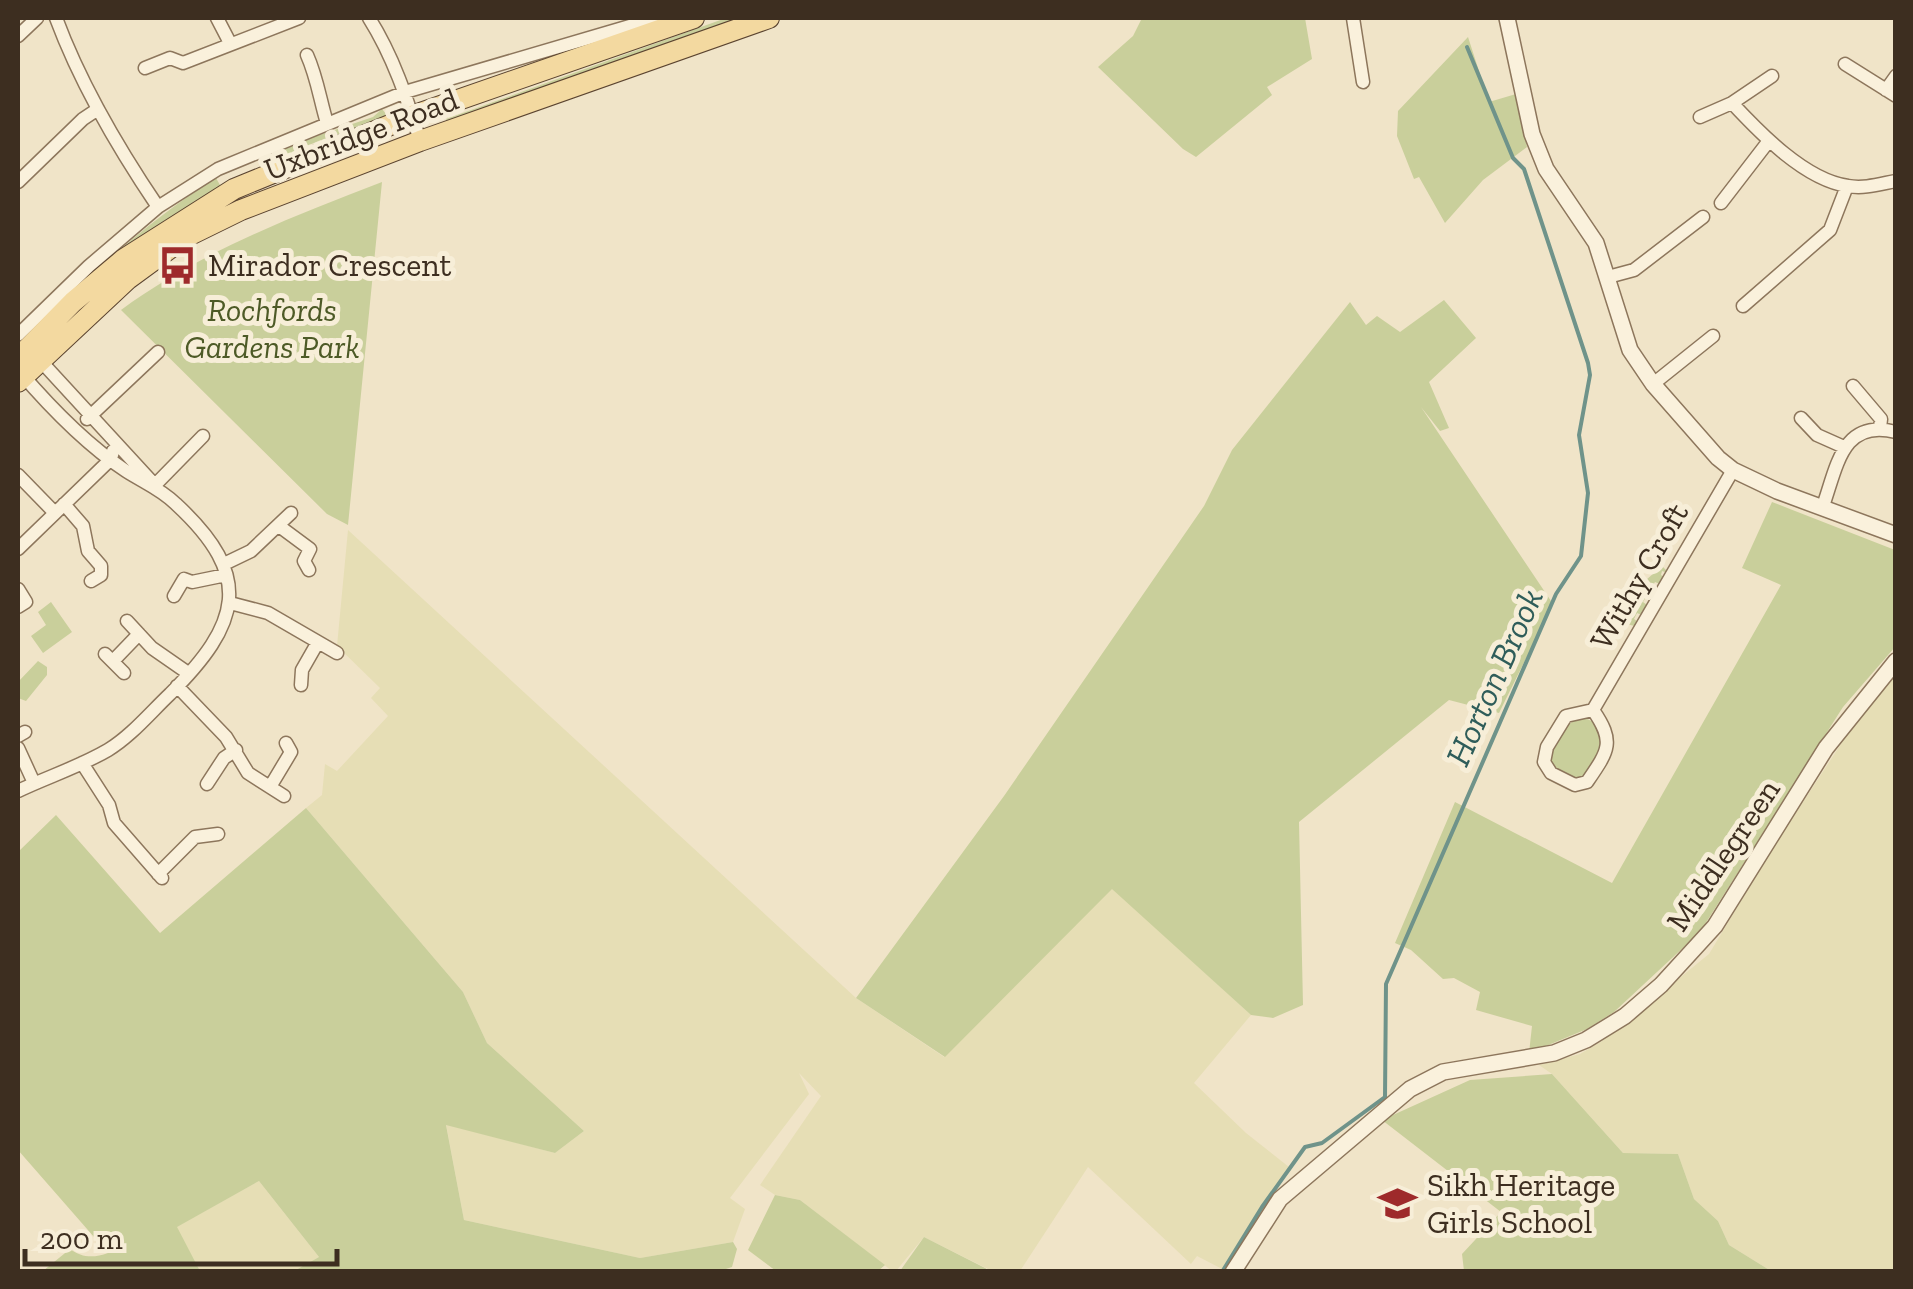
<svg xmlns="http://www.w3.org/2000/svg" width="1913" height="1289" font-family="'Zilla Slab',serif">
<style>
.farmland{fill:#e6deb5}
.green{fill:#c9cf9b}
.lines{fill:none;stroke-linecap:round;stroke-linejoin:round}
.stream{stroke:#6f938a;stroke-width:4}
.minor-casing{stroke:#8d765c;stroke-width:15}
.tertiary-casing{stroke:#8d765c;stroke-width:18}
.primary-casing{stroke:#5b4430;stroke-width:22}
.minor{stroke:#faf1dc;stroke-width:12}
.tertiary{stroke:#faf1dc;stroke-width:15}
.primary{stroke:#f3d9a0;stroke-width:20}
.labels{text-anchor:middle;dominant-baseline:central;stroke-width:10;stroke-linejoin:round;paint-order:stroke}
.street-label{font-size:32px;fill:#3d2e20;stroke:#f7eed8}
.poi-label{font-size:32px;fill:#3d2e20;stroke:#f7eed8;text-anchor:start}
.park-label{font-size:32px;font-style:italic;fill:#4d5a26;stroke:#f7eed8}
.water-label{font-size:35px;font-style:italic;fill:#2f5d5a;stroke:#f7eed8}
</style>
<rect width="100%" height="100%" fill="#f0e4c8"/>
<path class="farmland" d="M348,530L856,998L944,1057L1112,888L1251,1015L1194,1083L1246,1133L1289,1167L1226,1271L1197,1256L1191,1264L1088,1167L1020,1271H992L924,1237L896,1271H892L800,1200L775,1195L760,1185L821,1096L799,1073L809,1094L730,1198L745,1209L733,1242L640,1258L464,1220L446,1124L555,1153L584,1131L487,1043L463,992L306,808L322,795L325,764L337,771L388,716L371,698L380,688L337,646Z
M1895,676V1271H1771L1729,1245L1718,1221L1694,1199L1678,1154L1623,1153L1552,1074L1539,1065L1580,1054L1602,1041L1709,954L1771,851L1856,721Z
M259,1181L319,1257L294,1271H200L176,1227Z"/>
<path class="green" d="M726,18H750L448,123L446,119Z
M1142,18H1305L1312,59L1267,87L1272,95L1196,157L1183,149L1098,67L1133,36Z
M1468,37L1489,102L1516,94L1527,147L1483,180L1445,223L1419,177L1414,179L1397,136L1398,111Z
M382,109L391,120L324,145L321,140L309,145L310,149L18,345C81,284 141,225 216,178L220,185L287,155L284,147L373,117Z
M382,182L348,525L327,514L121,310C200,252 291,217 382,182Z
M1444,300L1476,338L1429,382L1449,428L1440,431L1421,407L1553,604L1499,713L1449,700L1299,822L1303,1005L1273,1018L1251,1015L1112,889L945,1057L856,998L1004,796L1204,506L1232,450L1350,302L1366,325L1377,316L1400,332Z
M1772,502L1895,550V647L1843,707L1700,932L1614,1012L1587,1029L1529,1053L1532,1026L1476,1010L1480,992L1454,978L1443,979L1411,950L1395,943L1455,802L1612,883L1781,585L1742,568Z
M1663,567L1670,574L1662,571L1661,575L1667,579L1664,586L1655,582L1643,602L1651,608L1646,617L1637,613L1634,619L1641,624L1639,627L1622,623C1625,598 1643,580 1663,567Z
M51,602L72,632L43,653L31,636L46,625L38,612Z
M38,661L47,667V675L26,701L18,698V682Z
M1583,717L1602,726L1607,738L1589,775L1573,781L1551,767C1550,747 1564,721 1583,717Z
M306,808L463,992L487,1043L584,1131L555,1153L446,1125L464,1220L640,1258L733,1242L737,1249L732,1267L717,1272L294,1271L319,1257L259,1181L177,1227L200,1271H43L70,1249C82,1258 94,1258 108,1253L18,1150V852L56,815L160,933Z
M1552,1074L1623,1153L1678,1154L1694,1199L1718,1221L1729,1245L1771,1271H1464L1462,1254L1501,1212L1382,1120L1470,1080Z
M775,1195L800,1200L885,1265L878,1271H776L748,1250Z
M924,1237L985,1268H986L984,1272L900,1271Z"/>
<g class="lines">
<path class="stream" d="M1222,1272L1262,1207L1305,1147L1322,1143L1385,1097L1386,984L1556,594L1581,556L1588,493L1579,435L1590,375L1588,363L1524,169L1513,158L1467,47"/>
<defs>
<path id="minor" d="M56,18C81,85 118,148 158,207
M217,18L230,43
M369,18C393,56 407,98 420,141
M1353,18L1363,82
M18,36L37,18
M307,55C317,77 320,100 327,123
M1845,64L1896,96
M145,68L170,58L183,63L299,18
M1886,90L1896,76
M1732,103L1772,76
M1700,117L1732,103C1760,133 1805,180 1848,186C1864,189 1880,184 1896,181
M18,182L83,119L98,109
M1721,203L1768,142
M1608,277L1634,270L1703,217
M1743,306L1830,230L1847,186
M18,335L89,266L158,207L218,169L405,92L657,18
M38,358L153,483
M1653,384L1713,336
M1853,386L1881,419L1880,428
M1801,418L1817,435L1844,447
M87,419L158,352
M18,475L55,513
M155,485L203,436
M64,504L83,526L88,551L101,566V575L91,581
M1823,506C1837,467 1842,418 1896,432
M279,526L310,549L304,561L309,570
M18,549L111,459L113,451
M224,564L251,551L291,513
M18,589L26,602L18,607
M174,596L184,579L192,582L226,575
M230,603L268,613L337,653
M127,621L152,648L188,673
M105,654L124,673
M113,661L139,634
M301,685L302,670L318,642
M177,686L226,737L248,773L284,796
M1593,710L1566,716L1547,747L1544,762L1551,773L1575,785L1587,782C1609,750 1615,742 1593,710L1733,470
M18,736L25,732
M18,748L34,783
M82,763L109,805L114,823L162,878
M207,784L224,758L236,750
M270,787L291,752L286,743
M18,791C47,777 79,767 108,750C131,736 150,713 170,694C240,624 255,577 176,504C161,489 143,482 126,471C87,445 50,407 20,372
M158,874L195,837L218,834"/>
<path id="tertiary" d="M1507,18L1532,134L1546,169L1596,243L1630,350L1653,384L1718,458L1733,470L1777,491L1896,535
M1233,1272L1280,1199L1410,1089L1443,1072L1554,1053L1586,1040L1625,1016L1661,985L1715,926L1826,748L1896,661"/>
<path id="primary" d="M18,358L73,302L124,259L234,189L412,116L694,18
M18,382L128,279L184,238L241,210L420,141L769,18"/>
</defs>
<use href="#minor" class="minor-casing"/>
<use href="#tertiary" class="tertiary-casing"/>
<use href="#primary" class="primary-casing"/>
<use href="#minor" class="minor"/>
<use href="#tertiary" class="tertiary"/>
<use href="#primary" class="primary"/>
</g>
<defs>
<symbol id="bus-bare" viewBox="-9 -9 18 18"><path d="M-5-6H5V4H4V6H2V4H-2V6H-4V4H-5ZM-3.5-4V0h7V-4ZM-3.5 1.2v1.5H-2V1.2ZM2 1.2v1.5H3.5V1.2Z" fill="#9e2a2b" stroke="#f7eed8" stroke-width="2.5" paint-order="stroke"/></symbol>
<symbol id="school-bare" viewBox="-9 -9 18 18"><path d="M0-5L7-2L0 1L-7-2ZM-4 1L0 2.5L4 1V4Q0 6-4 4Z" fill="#9e2a2b" stroke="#f7eed8" stroke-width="2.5" paint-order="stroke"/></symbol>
</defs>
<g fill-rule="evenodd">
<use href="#bus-bare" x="150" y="238" width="55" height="55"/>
<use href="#school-bare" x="1370" y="1176" width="55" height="55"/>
</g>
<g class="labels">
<g class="street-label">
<text transform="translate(361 134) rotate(-21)">Uxbridge Road</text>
<text transform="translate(1639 576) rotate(-60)">Withy Croft</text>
<text transform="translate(1723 855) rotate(-56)">Middlegreen</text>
</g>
<g class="poi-label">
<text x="208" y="265">Mirador Crescent</text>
<text x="1427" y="1185">Sikh Heritage<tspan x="1427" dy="37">Girls School</tspan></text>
</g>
<g class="park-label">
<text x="272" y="310">Rochfords<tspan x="272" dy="37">Gardens Park</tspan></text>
</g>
<g class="water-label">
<text transform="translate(1494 677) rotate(-66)">Horton Brook</text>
</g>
</g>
<rect width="1913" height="1289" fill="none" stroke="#3d2e20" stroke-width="40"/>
<path d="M25 1249v15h312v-15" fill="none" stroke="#3d2e20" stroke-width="5"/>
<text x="40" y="1249" font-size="30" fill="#3d2e20" stroke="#f7eed8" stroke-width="8" paint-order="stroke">200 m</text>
</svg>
